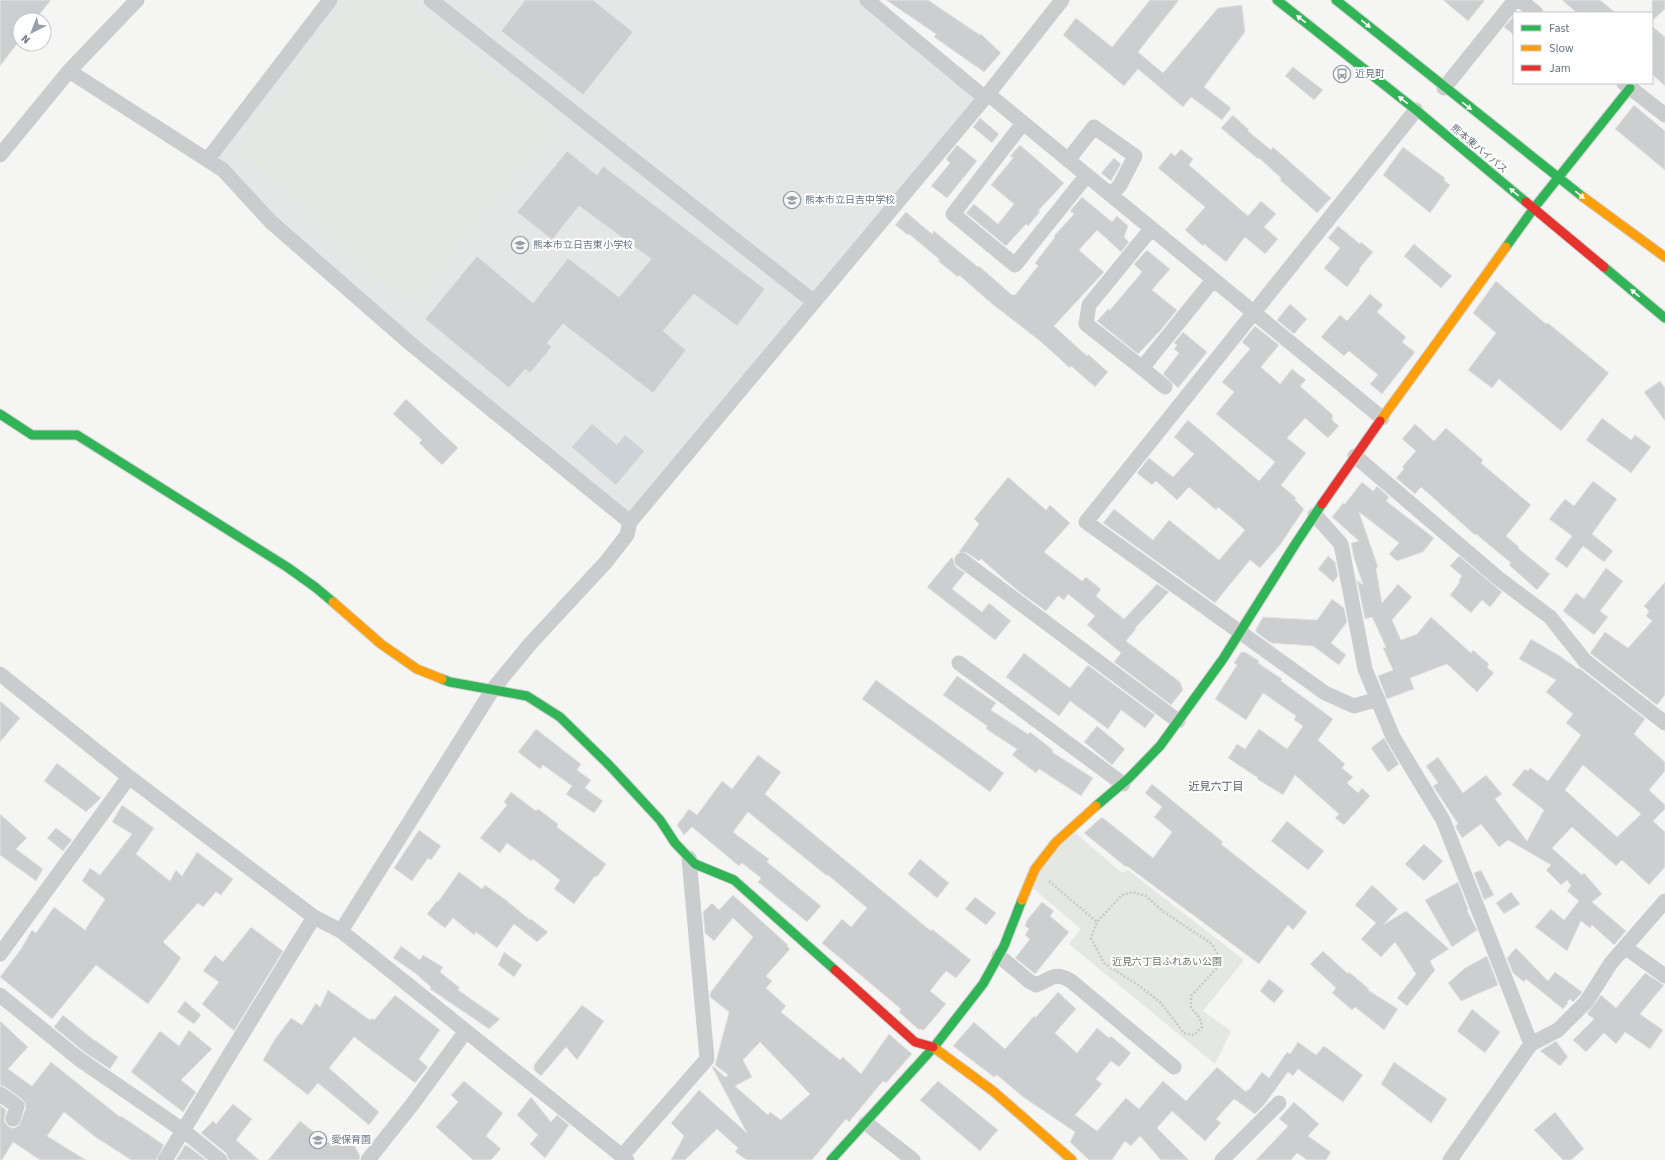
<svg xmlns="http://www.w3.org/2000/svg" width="1665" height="1160" font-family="'Source Sans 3','Noto Sans JP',sans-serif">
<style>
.built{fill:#e5e6e6}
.green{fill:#e4e7e2}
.water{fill:#cdd2d6}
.building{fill:#cdcecf;stroke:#e4e4e4;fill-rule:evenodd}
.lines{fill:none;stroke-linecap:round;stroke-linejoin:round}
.fast-casing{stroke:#d1d1d2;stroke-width:11}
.slow-casing{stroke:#d1d1d2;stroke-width:11}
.jam-casing{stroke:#d1d1d2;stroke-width:11}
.path{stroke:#c8c9ca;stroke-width:2.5;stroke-dasharray:2 2;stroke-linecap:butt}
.street{stroke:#cbcccd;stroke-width:15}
.fast{stroke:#30b455;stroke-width:9}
.slow{stroke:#ff9f0a;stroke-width:9}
.jam{stroke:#e5322d;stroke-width:9}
.oneway{fill:#fff}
.labels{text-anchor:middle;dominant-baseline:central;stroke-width:4;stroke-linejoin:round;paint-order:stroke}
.poi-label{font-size:10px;fill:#687381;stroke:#fff;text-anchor:start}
.street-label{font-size:10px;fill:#687381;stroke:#fff}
.park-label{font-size:10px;fill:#687966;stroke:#fff}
.neighbourhood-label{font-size:11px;fill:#555d67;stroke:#fff}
</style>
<rect width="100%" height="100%" fill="#f5f5f4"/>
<path class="built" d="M330,0H864L985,98L630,522L412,345L208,159Z"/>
<path class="green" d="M351,0H401L554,125L409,304L241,149Z
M1070,828L1122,873L1128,870L1244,960L1203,1011L1231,1031L1215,1064L1069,944L1081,929L1029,885Z"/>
<path class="water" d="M592,424L617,445L625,435L644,451L616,485L572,447Z"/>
<path class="building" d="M0,0H51L35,20H20V40L0,66Z
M525,0H593L633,32L583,95L501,31Z
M886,0H928L980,35L981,34L1001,53L984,72L934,37L936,34Z
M1150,0H1179L1138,52L1163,73L1218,8L1242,5L1245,32L1204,87L1231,108L1222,120L1191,97L1183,107L1138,69L1124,86L1063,35L1076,18L1112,47Z
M1443,0H1485L1468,21Z
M1562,0H1600L1616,13H1577Z
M1652,0H1665V9L1652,21Z
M1514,16V35L1504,27Z
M1652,26L1665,37V86L1652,74Z
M1293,67L1323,90L1314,100L1285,76Z
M1634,105L1665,131V170L1615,129Z
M1233,115L1249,130L1248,131L1271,150L1273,147L1331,198L1317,213L1280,180L1281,178L1259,158L1258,159L1221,128Z
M980,118L999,134L992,143L973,127Z
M957,145L977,161L947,198L931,186L950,163L946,159Z
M1020,145L1064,183L1038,211L1040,212L1028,226L1026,224L1006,246L966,213L974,204L998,224L1014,204L991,185L1013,158L1010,156Z
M1403,147L1445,178L1444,180L1450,185L1430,213L1383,175Z
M1181,149L1193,159L1189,165L1248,216L1261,201L1276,214L1264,227L1278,239L1265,254L1245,237L1226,262L1204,244L1203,246L1185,230L1205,207L1158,168L1171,153L1175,156Z
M567,151L597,175L603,166L765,289L737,326L694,294L663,331L686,350L653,393L563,324L547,343L552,347L530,373L525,369L509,388L425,319L477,256L533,303L568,258L619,297L651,259L579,206L552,240L517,212Z
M1114,158L1121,164L1111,181L1101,173Z
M1082,197L1112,222L1117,216L1128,226L1124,237L1129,242L1121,252L1097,230L1079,250L1104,272L1054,326L1087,356L1088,354L1108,372L1095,387L1071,366L1070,368L1040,341L991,303L959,275L958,277L938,261L940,260L909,234L908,235L895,225L906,212L932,234L934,231L978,267L979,266L1012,295L1013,294L1015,295L1038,266L1035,263L1055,237L1054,236L1074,214L1070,211Z
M1338,226L1360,244L1361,242L1373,252L1359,269L1360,270L1347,287L1324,268L1340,248L1328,238Z
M1414,244L1452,276L1441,288L1404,256Z
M1147,250L1170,269L1152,290L1177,310L1160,331L1138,354L1097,321L1108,309L1110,310L1142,272L1134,264Z
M1496,281L1546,324L1548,323L1609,373L1561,431L1499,379L1492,388L1468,370L1496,333L1473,313Z
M1370,294L1383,305L1377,312L1406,337L1402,342L1415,352L1382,394L1370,384L1378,375L1349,351L1344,356L1321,337L1340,315L1347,321Z
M1290,304L1307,319L1294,334L1277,320Z
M1255,326L1279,345L1261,367L1280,384L1292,369L1306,380L1300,386L1333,415L1332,420L1339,426L1328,438L1305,418L1287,438L1306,453L1281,485L1296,498L1295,500L1304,509L1280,545L1260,568L1250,560L1215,603L1103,523L1114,509L1153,540L1169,520L1219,560L1245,530L1218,507L1216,510L1189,487L1177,500L1156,481L1152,485L1137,473L1149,458L1173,477L1194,454L1174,437L1188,420L1259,481L1275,462L1216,414L1234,392L1222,382L1250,349L1242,342Z
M1183,332L1207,352L1178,388L1163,374L1179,353L1174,349L1177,345L1174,343Z
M1660,381L1665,388V421L1644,392Z
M406,399L458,448L442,465L419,443L422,440L393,414Z
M1602,418L1631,440L1635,435L1651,447L1631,473L1586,440Z
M1415,424L1434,441L1446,428L1483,460L1481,463L1531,505L1506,536L1519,547L1518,548L1550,574L1537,590L1509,565L1511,563L1476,534L1475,535L1421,487L1415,494L1396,478L1404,469L1402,467L1416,451L1402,439Z
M1008,477L1046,510L1050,505L1070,523L1044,552L1082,581L1086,577L1101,589L1096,596L1124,619L1157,584L1169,592L1135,628L1136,629L1126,641L1180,682L1183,690L1171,705L1114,662L1121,653L1087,625L1095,616L1068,594L1064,600L1058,596L1046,611L1018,591L981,559L979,561L967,553L959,552L979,524L974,519Z
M1593,481L1617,499L1592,534L1613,551L1604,562L1583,546L1567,568L1555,559L1572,536L1549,519L1565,499L1574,506Z
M1362,482L1373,491L1377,486L1389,497L1386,501L1434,538L1423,552L1397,561L1389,554L1399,543L1359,512L1378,567L1376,568L1382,603L1398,584L1412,597L1392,620L1401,640L1417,634L1431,617L1471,653L1473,650L1489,664L1487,667L1494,673L1477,692L1447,664L1410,678L1414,689L1387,699L1378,676L1393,670L1383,648L1386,647L1372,617L1365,619L1357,580L1363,585L1354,558L1351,543L1359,541L1332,517L1343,503L1345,504Z
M1328,556L1335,562L1338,576L1333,582L1318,569Z
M1459,556L1502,592L1490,607L1482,600L1471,613L1450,595L1460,582L1459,580L1462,576L1450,566Z
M952,557L956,567L965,573L952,589L982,612L989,603L1011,621L995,640L927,587Z
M1606,568L1623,581L1600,611L1608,617L1594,635L1563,611L1576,593L1584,599Z
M1665,582V695L1657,705L1590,653L1605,632L1628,648L1652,621L1646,616L1649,611L1644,606Z
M1332,599L1344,608L1347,622L1331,643L1346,655L1339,665L1313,646L1271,643L1256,632V629L1263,617L1317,620Z
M1531,639L1560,656L1578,669L1579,668L1645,719L1634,734L1665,762V771L1649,790L1665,805V809L1653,821L1665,832V867L1649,885L1622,860L1616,866L1572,827L1552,848L1582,875L1584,873L1602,894L1592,902L1626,931L1614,945L1592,925L1590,928L1581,921L1567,951L1535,927L1551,909L1564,920L1579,901L1567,891L1571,886L1567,880L1561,885L1546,870L1551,865L1508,840L1499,847L1481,824L1462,838L1455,826L1458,824L1433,786L1438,783L1426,766L1438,757L1463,793L1486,775L1502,794L1495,799L1527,841L1544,810L1512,785L1525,769L1528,771L1530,768L1548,781L1581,735L1566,723L1573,714L1546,692L1556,680L1519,659ZM1583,765L1641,814L1617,837L1565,790Z
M1241,652H1245L1259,661L1258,663L1282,679L1281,681L1333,719L1318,740L1345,764L1342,768L1353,777L1347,783L1358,793L1362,788L1370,796L1344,825L1335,818L1339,814L1295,775L1283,795L1257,779L1258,778L1228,758L1237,744L1245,749L1259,729L1287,749L1303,726L1294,720L1296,716L1263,693L1246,720L1215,699L1237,665L1234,663Z
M1024,653L1070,688L1088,665L1155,715L1145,728L1121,710L1108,729L1070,701L1059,716L1006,677Z
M957,676L996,703L991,710L1028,734L1030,732L1053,750L1052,752L1093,778L1081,796L1039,769L1036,773L1012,755L1017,749L986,729L987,726L943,695Z
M876,680L1004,773L990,792L862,699Z
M0,701L20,718L0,742Z
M1097,726L1125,749L1112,765L1084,742Z
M536,729L581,764L577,770L591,780L585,788L603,801L594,813L566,794L572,786L543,765L540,769L518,752Z
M1384,738L1399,764L1388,772L1371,748Z
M758,755L781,772L765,794L931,931L932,929L971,960L956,978L946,971L930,991L946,1004L924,1030L918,1029L899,1012L901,1009L822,943L842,919L851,927L867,908L828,875L827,876L748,812L733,832L769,859L767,862L821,906L807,922L758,882L761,878L742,863L739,866L692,827L684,835L677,825L689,809L697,815L722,781L732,789Z
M57,763L101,798L86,812L44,781Z
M1152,784L1223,842L1221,844L1307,912L1293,930L1288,925L1259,964L1127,866L1126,867L1084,833L1102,817L1153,858L1172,832L1154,817L1162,807L1145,793Z
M511,792L536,811L538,809L558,824L557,827L606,864L597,877L595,876L574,904L554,889L560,880L533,859L531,861L507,843L500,853L480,838L507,805L504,802Z
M122,805L154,828L136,854L170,881L176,870L182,876L197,852L233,879L221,895L216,892L203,907L198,903L163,942L181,958L168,977L148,1004L96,965L52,1019L0,977L21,949L32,930L36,933L54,907L85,930L105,899L82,881L90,868L100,875L132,834L112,822Z
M0,814L27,838L16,849L43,869L36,881L0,855Z
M1287,821L1324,851L1308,870L1271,841Z
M56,828L72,840L63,851L47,838Z
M419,830L441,846L431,860L428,858L412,881L394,868Z
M1424,844L1443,861L1424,881L1405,864Z
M920,859L949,883L937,898L908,874Z
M1481,870L1494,895L1484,900L1474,873Z
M459,872L482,889L485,885L506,900L530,920L531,919L548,932L537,942L514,924L497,948L476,932L474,935L453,918L445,928L427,914L437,901L438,902Z
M1458,882L1468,909L1467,910L1477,930L1452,947L1425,900Z
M1372,885L1398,909L1383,925L1406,911L1449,949L1430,961L1435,970L1407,1006L1397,998L1416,974L1395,942L1381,957L1361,939L1376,923L1355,905Z
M1511,892L1520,904L1504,914L1496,903Z
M733,895L788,945L787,946L790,949L766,976L772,981L766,988L786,1006L781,1012L840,1060L843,1057L861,1074L889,1034L912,1054L886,1083L883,1081L849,1122L846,1119L812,1160H747L735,1152L738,1148L717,1129L685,1160H671L684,1136L671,1123L699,1090L747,1133L712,1067L713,1066L725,1077L728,1075L715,1065L729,1012L710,997V993L753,937L733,918L714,941L705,933L703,912L712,903L719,910ZM760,1042L810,1094L781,1120L770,1112L768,1115L735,1086L752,1077L743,1060Z
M975,897L996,913L986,925L965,909Z
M1042,902L1054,911L1050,916L1069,932L1035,974L1015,958L1030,939L1025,935L1029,929L1025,926L1027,920Z
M251,927L283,951L234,1031L202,1004L219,982L203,971L215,955L223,962Z
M401,946L420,960L423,955L443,967L440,972L460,988L458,990L500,1019L489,1029L430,989L431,987L415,973L393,958Z
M1516,948L1548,981L1555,972L1582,992L1579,996L1573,1002L1570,999L1567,1002L1568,1003L1563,1009L1526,979L1524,982L1513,973L1507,958Z
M1323,951L1348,974L1349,972L1369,989L1368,990L1398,1009L1384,1030L1355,1007L1352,1010L1332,993L1336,988L1310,964Z
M504,952L522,965L514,977L498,965Z
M1487,956L1498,985L1461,1001L1448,983L1465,968Z
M1645,973L1664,985L1640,1014L1663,1030L1650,1049L1625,1032L1616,1044L1604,1033L1586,1052L1573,1040L1594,1019L1587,1014L1601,995L1616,1008Z
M1269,979L1284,991L1274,1003L1260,991Z
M328,990L370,1020L372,1018L374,1020L395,995L440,1030L419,1059L428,1067L415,1083L354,1037L329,1068L379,1112L369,1125L318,1083L308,1095L263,1060L275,1039L291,1018L302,1025L316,1003L320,1007Z
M1058,992L1076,1009L1055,1033L1077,1053L1097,1028L1109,1038L1111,1036L1131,1053L1119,1067L1111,1061L1096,1079L1102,1084L1075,1115L1097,1131L1126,1098L1139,1109L1163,1081L1186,1101L1217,1067L1246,1092L1248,1089L1249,1090L1262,1072L1269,1078L1287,1052L1290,1054L1298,1042L1316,1055L1324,1046L1363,1075L1343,1102L1298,1069L1293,1076L1288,1072L1264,1105L1255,1114L1234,1099L1216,1119L1221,1123L1205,1141L1172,1111L1157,1128L1189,1160H1161L1140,1136L1131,1146L1125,1141L1112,1160H1089L1070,1142L1075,1132L1023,1097L997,1075L994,1077L953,1046L974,1022L1005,1049L1034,1016L1035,1018Z
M185,1001L201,1015L194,1024L177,1012Z
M582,1005L604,1021L577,1060L566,1047L541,1076L534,1070V1065Z
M1472,1009L1500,1032L1485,1053L1457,1031Z
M63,1015L95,1041V1040L118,1057L110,1069L84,1052L54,1027Z
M0,1021L28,1047L8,1069L32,1086L51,1062L120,1117L121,1116L164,1145L156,1160H131L94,1136L64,1112L47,1136L86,1160H40L13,1142L2,1160H0V1105L6,1110L4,1121L7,1125L11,1128H15L19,1125L26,1108L25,1103L22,1099L5,1087L0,1085Z
M189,1030L212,1049L181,1080L196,1092L183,1112L131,1072L160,1031L179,1046Z
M1556,1041L1568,1057L1560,1066L1540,1051Z
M1394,1062L1447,1099L1431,1123L1381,1084Z
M464,1081L503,1113L486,1136L501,1149L491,1160H473L436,1127L458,1102L451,1095Z
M938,1081L998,1130L980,1151L920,1100Z
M531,1097L551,1122L557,1115L569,1125L545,1158L530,1144L538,1135L517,1115Z
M1294,1102L1319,1124L1308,1136L1331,1152L1326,1160H1307L1297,1153L1291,1160H1256L1288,1126L1279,1119Z
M233,1104L252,1119L236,1140L259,1160H229L226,1153L201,1133L213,1121L216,1124Z
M1555,1112L1584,1149L1571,1160H1563L1534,1130Z
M300,1121L327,1142L353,1143L360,1156L359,1160H268Z
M185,1145L188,1146L206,1160H176Z"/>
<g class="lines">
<defs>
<path id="fast" d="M1277,0L1416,110L1526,202
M1336,0L1583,197
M1506,247L1534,208L1630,88
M1604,267L1665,318
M0,414L32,435H77L287,567L315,587L333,602
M442,679L450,682L527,696L560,717L610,766L660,820L675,843L695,864L734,880L835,970
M1096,806L1129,778L1160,746L1223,659L1296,543L1322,504
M831,1160L934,1047L983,984L1004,946L1022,900"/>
<path id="slow" d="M1583,197L1665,257
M1380,421L1506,247
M333,602L381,644L417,669L442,679
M1022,900L1035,869L1056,842L1096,806
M933,1047L993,1091L1072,1160"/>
<path id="jam" d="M1526,202L1604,267
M1322,504L1380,421
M835,970L915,1042L933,1047"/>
</defs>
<use href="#fast" class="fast-casing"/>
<use href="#slow" class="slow-casing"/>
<use href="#jam" class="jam-casing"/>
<path class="path" d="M1049,881L1097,922L1091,938L1104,963L1141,987L1161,1003L1184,1033L1194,1035L1202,1027L1200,1018L1191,1008V996L1216,969L1217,953L1212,944L1164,912L1146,896L1133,892L1122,895L1097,922"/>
<path class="street" d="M431,0L814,302
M867,0L985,98
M1520,0L1536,13
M69,71L223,170L271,222L412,345L630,522
M1624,83L1665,115
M1444,88L1515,0
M988,94L1382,418
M1023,123L953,214L1015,265L1087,175
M0,155L69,71L137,0
M208,159L330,0
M1068,160L1094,127L1135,156L1120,185L1111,195
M1151,229L1089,305L1086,324L1142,368L1213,280
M1142,368L1165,387
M1355,456L1498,578L1550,617L1585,661L1665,723
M1315,515L1341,544L1365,669L1393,737L1443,820L1531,1044
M962,560L1178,721
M959,663L1123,784
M0,674L129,777L216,843L314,917L341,931L627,1160
M1378,699L1354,706L1325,693L1086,522L1416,110
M341,931L493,689L530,644L606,562L627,535L630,522L988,94L1062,0
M1626,948L1665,976
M0,954L129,777
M999,956L1029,981L1036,985C1052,979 1054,971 1071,981L1174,1067
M0,995L79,1059L184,1131L220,1160
M0,1094L17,1106L13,1119
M866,1123L913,1160
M622,1156L707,1059L689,858
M165,1160L314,917
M368,1160L411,1106L466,1031
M1222,1160L1279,1103
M1450,1160L1531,1044L1558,1030L1586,1002L1611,963L1665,901"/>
<use href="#fast" class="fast"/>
<use href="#slow" class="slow"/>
<use href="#jam" class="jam"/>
</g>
<defs><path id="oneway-solid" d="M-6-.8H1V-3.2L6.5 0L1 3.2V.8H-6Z"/></defs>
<g class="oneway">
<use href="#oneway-solid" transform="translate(1301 19) rotate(-142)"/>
<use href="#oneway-solid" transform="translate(1366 24) rotate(39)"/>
<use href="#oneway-solid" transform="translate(1403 100) rotate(-142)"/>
<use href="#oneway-solid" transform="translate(1467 106) rotate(38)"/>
<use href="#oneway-solid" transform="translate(1514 192) rotate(-140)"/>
<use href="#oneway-solid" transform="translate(1580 195) rotate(39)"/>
<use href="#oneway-solid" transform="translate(1635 293) rotate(-140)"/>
</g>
<defs>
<symbol id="bus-ring" viewBox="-11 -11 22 22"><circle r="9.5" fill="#fff" stroke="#99a0a9" stroke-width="1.5"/><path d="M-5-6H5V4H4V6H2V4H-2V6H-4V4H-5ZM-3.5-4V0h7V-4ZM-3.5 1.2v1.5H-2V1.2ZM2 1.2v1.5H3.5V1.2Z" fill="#99a0a9"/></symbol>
<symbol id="school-ring" viewBox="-11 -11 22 22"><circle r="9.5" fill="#fff" stroke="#99a0a9" stroke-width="1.5"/><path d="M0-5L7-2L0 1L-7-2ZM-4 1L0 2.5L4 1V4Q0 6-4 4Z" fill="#99a0a9"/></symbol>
</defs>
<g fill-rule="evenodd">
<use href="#bus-ring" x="1332" y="64" width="20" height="20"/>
<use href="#school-ring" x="782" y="190" width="20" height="20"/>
<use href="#school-ring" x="510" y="235" width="20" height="20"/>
<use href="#school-ring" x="308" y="1130" width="20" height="20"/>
</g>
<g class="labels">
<g class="poi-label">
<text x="1355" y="74">近見町</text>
<text x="805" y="200">熊本市立日吉中学校</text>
<text x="533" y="245">熊本市立日吉東小学校</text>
<text x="331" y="1140">愛保育園</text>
</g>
<g class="street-label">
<text transform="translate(1479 149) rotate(40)">熊本東バイパス</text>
</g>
<g class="park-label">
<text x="1167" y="962">近見六丁目ふれあい公園</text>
</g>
<g class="neighbourhood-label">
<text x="1216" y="786">近見六丁目</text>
</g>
</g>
<rect x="1513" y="12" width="140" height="72" fill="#ffffff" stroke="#c3c7cd"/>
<rect x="1521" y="25" width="20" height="6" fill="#30b455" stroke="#c3c7cd"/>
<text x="1549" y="32" font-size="12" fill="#687381">Fast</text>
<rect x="1521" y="45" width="20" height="6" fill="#ff9f0a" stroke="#c3c7cd"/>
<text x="1549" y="52" font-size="12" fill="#687381">Slow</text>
<rect x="1521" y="65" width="20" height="6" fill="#e5322d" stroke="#c3c7cd"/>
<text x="1549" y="72" font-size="12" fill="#687381">Jam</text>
<g transform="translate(32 32) rotate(222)"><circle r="19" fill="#ffffff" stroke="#c3c7cd"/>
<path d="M0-3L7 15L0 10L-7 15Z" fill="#99a0a9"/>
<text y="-6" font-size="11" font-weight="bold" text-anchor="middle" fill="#687381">N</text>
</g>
</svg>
